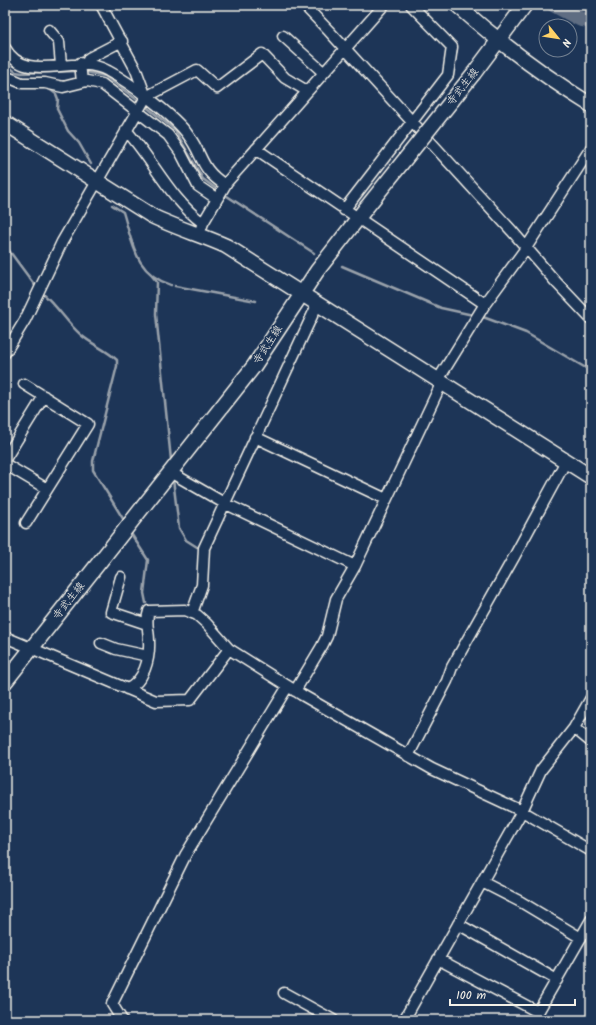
<svg xmlns="http://www.w3.org/2000/svg" width="596" height="1025" font-family="Kalam,'Klee One',sans-serif">
<style>
.lines{fill:none;stroke-linecap:round;stroke-linejoin:round}
.stream{stroke:#9aa2ab;stroke-width:2.5}
.river{stroke:#5e6d82;stroke-width:15}
.street-casing{stroke:#f4f1e8;stroke-width:13}
.secondary-casing{stroke:#f4f1e8;stroke-width:17}
.street{stroke:#1d3557;stroke-width:10}
.secondary{stroke:#1d3557;stroke-width:14}
.secondary-bridge-casing{stroke:#f4f1e8;stroke-width:17;stroke-linecap:butt}
.secondary-bridge{stroke:#1d3557;stroke-width:14}
.labels{text-anchor:middle;dominant-baseline:central;stroke-width:3;stroke-linejoin:round;paint-order:stroke}
.street-label{font-size:11px;fill:#f4f1e8;stroke:#1d3557}
</style>
<rect width="100%" height="100%" fill="#1d3557"/>
<filter id="ink" filterUnits="userSpaceOnUse"><feTurbulence type="fractalNoise" baseFrequency=".025" numOctaves="2"/><feDisplacementMap in="SourceGraphic" scale="8" xChannelSelector="R" yChannelSelector="G"/><feConvolveMatrix kernelMatrix="1 2 1 2 8 2 1 2 1" color-interpolation-filters="sRGB"/></filter>
<g filter="url(#ink)">
<g class="lines">
<path class="stream" d="M5,64L16,72L22,73L77,71
M82,71L105,76L140,102
M48,88L56,94L58,99L57,109L68,131L79,143L91,164
M144,105L175,130L203,179L219,191
M224,194L314,253
M112,205L123,212C133,244 135,273 171,285
M5,245L36,287
M342,266L441,308L473,315
M152,276L157,282L156,314L171,460
M175,286L256,301
M42,293C57,305 66,322 81,335C91,344 107,350 117,360V366L93,461V470L125,522
M483,317L526,333L591,371
M173,479L179,528L186,540L197,547
M130,532L148,560L144,593L146,603"/>
<path class="river" d="M554,5L580,19L591,21"/>
<defs>
<path id="street" d="M101,5L136,70L146,97
M304,5L329,31L512,231L555,281L591,319
M49,30L59,42L61,65
M283,36L323,72
M5,48C26,86 74,52 108,71C129,82 175,116 188,135C204,156 199,168 225,185
M80,63L82,82
M86,64L89,58L122,41
M5,76L22,83H45L63,87L87,81L102,84L168,135L181,153L198,186L217,199
M126,130C153,160 170,199 203,223
M256,149L485,304
M344,210L448,75L452,47L411,5
M199,234L203,223L227,182L384,5
M5,353L25,320L62,242L146,97L197,70L217,88L262,54L285,78L307,91
M438,380L485,304L526,248L591,148
M24,384L88,424L26,523
M255,437L386,499
M5,459L44,396
M5,464L47,489
M170,472L224,503L355,566
M121,577L111,612L147,624
M192,613L202,585L204,548L318,303
M5,637L156,701L190,700L229,649
M101,643L116,649L148,656
M127,689C144,682 150,659 149,641C149,630 145,621 149,611L185,610L197,615L207,624L229,649L302,695L432,769L522,811L591,851
M295,691L322,646L327,636L336,599L355,566L442,382
M574,728L591,742
M408,756L447,681L452,667L514,557L566,461
M482,882L521,902L581,938
M458,924L557,980
M438,959L538,1012L591,920
M284,993L333,1020
M122,1020L112,1004L186,854L288,686
M404,1020L522,811L541,770L574,728L591,698"/>
<path id="secondary" d="M457,5C500,43 542,75 591,105
M474,73L525,5
M5,123L152,216C176,228 202,235 226,246L591,477
M5,682L254,366L317,271L366,208"/>
</defs>
<use href="#street" class="street-casing"/>
<use href="#secondary" class="secondary-casing"/>
<use href="#street" class="street"/>
<use href="#secondary" class="secondary"/>
<defs>
<path id="secondary-bridge" d="M366,208L474,73"/>
</defs>
<use href="#secondary-bridge" class="secondary-bridge-casing"/>
<use href="#secondary-bridge" class="secondary-bridge"/>
</g>
</g>
<g class="labels">
<g class="street-label">
<text transform="translate(463 87) rotate(-52)">寺武生線</text>
<text transform="translate(268 345) rotate(-57)">寺武生線</text>
<text transform="translate(69 601) rotate(-52)">寺武生線</text>
</g>
</g>
<rect width="596" height="1025" fill="none" stroke="#1d3557" stroke-width="20"/>
<rect x="10" y="10" width="576" height="1005" fill="none" stroke="#f4f1e8" stroke-width="1.5" filter="url(#ink)"/>
<g transform="translate(558 38) rotate(120)"><circle r="19" fill="#1d3557" stroke="#738091"/>
<path d="M0-3L7 15L0 10L-7 15Z" fill="#ffd166"/>
<text y="-6" font-size="11" font-weight="bold" text-anchor="middle" fill="#f4f1e8">N</text>
</g>
<path d="M450 999v6h125v-6" fill="none" stroke="#f4f1e8" stroke-width="2"/>
<text x="456" y="999" font-size="12" fill="#f4f1e8" stroke="#1d3557" stroke-width="3" paint-order="stroke">100 m</text>
</svg>
